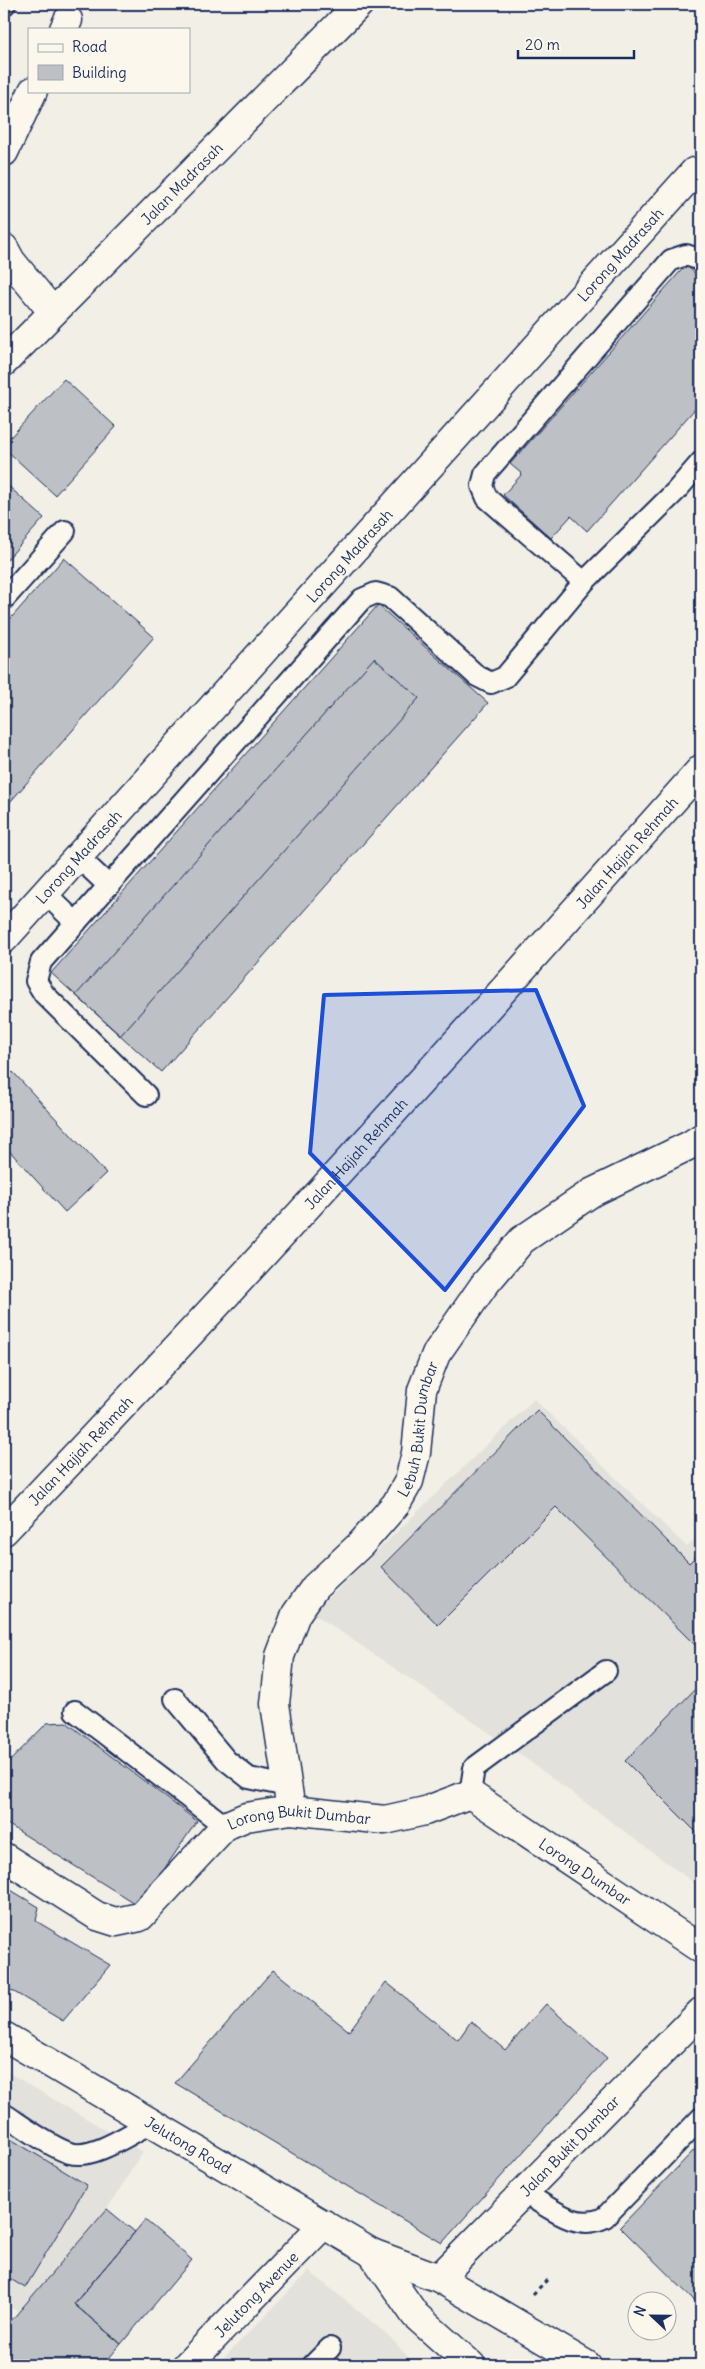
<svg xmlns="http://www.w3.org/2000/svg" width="705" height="2369" font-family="Delius,sans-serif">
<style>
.built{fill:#e2e1dc}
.building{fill:#bdc0c4;stroke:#1b2f5e}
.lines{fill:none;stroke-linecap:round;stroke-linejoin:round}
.lane-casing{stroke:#1b2f5e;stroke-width:24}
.street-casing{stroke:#1b2f5e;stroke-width:31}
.primary-casing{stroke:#1b2f5e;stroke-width:31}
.path{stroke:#1b2f5e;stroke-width:3;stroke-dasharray:4 4;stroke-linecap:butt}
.lane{stroke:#fbf7ec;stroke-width:20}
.street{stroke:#fbf7ec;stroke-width:28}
.primary{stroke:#fbf7ec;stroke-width:28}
.marked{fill:#1d4ed8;fill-opacity:0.2;stroke:#1d4ed8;stroke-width:4;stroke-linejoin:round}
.labels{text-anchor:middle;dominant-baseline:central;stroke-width:4;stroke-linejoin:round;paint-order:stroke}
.street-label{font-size:15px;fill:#1b2f5e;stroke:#fbf7ec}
</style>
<rect width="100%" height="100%" fill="#f2efe6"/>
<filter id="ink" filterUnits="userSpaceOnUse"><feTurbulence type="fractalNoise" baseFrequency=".02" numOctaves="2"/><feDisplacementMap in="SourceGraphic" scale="10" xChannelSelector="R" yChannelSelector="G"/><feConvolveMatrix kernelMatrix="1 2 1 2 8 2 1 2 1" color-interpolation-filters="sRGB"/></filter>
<g filter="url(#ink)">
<path class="built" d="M534,1399L687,1547L701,1534V1888L506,1744L313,1613Z
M4,2070L143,2152L107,2209L18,2312L4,2303Z
M309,2271L388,2335L415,2365H217Z"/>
<path class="building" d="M686,265L701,279V402L587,531L571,516L551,538L503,495L522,474L510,464Z
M64,379L116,427L55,495L4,448V444Z
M4,482L44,518L4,563Z
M64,558L154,637L4,809V626Z
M378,605L488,703L161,1072L51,973Z
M374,658L419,698L120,1036L76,995Z
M13,1072L106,1173L65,1212L4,1145V1080Z
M537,1410L689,1563L701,1551V1651L556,1507L438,1625L381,1567Z
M701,1683V1837L625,1761Z
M66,1722L197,1821L139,1906L4,1822V1767L47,1723Z
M4,1886L39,1907L36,1921L110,1965L63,2021L4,1986Z
M273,1970L349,2031L386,1982L458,2040L471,2021L505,2050L546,2004L607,2058L442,2243L175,2083Z
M4,2135L87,2185L25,2288L4,2275Z
M701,2143V2307L620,2227Z
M107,2209L135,2232L74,2304L121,2344L103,2365H4V2329Z
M145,2220L192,2260L121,2344L74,2304Z"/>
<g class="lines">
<defs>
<path id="lane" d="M4,5L5,4
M584,582L487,498L482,486L485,474L671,260L686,255L701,260
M4,599L65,531
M77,856L109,886
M45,893L76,923
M146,1095L44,994L36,981L41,962L362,599L376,593L390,597L477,676L491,683L505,677L584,582L676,491L701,462
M175,1699L226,1760L249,1778L287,1786
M75,1711L225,1826
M470,1794L474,1768L606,1671
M4,2114C21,2125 52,2148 70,2153C93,2160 131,2133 151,2123
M523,2192C548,2206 577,2233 605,2217L701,2118
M313,2365L330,2348"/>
<g id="street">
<path d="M64,29L68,20"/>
<path d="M4,152L33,91"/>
<path d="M4,248L11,261L52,311"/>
<path id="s1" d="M4,362L359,4"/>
<path id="s2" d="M4,939L694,172L701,178"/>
<path id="s3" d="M4,1531C242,1282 472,1026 701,769"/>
<path id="s4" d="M291,1810L275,1704L280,1656L296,1614L315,1587L360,1545L396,1504L409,1481L416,1453L422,1390L436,1354L484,1285L522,1240L591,1193L690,1145L701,1138"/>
<path id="s5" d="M4,1857L97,1916L116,1922L140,1917L225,1826L246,1817L291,1810L385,1820L425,1811L470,1794L701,1949"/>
<path id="s6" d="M439,2278L701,2012"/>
<path id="s7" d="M187,2365L324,2224"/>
</g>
<g id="primary">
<path id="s8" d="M4,2036L372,2253L439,2278L587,2365"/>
<path d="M372,2253L415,2315L471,2365"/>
</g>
</defs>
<use href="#lane" class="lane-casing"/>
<use href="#street" class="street-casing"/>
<use href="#primary" class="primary-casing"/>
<path class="path" d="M533,2294L547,2280"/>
<use href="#lane" class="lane"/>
<use href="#street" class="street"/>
<use href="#primary" class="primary"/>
</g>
</g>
<path class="marked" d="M536,990L584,1106L445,1290L310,1153L324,995Z"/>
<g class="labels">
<g class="street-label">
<text stroke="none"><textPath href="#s1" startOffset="252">Jalan Madrasah</textPath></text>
<text stroke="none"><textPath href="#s2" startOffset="921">Lorong Madrasah</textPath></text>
<text stroke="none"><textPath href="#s2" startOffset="516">Lorong Madrasah</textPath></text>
<text stroke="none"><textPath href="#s3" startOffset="921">Jalan Hajjah Rehmah</textPath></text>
<text stroke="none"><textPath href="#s2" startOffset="111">Lorong Madrasah</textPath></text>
<text stroke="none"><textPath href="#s3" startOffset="516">Jalan Hajjah Rehmah</textPath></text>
<text stroke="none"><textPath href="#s4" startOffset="429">Lebuh Bukit Dumbar</textPath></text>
<text stroke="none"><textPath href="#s3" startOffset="111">Jalan Hajjah Rehmah</textPath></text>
<text stroke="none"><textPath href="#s5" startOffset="355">Lorong Bukit Dumbar</textPath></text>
<text stroke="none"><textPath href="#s5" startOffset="670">Lorong Dumbar</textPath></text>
<text stroke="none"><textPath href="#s8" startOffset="214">Jelutong Road</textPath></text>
<text stroke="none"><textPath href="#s6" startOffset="186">Jalan Bukit Dumbar</textPath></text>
<text stroke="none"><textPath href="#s7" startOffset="99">Jelutong Avenue</textPath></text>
</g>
</g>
<rect width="705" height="2369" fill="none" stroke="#fbf7ec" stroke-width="20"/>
<rect x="10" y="10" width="685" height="2349" fill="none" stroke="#1b2f5e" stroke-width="2" filter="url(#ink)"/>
<rect x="28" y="28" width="162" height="65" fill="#fbf7ec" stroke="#a1a7b3"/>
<rect x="38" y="44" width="25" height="8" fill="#fbf7ec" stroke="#a1a7b3"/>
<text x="72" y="52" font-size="15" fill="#1b2f5e">Road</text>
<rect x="38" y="65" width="25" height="15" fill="#bdc0c4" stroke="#a1a7b3"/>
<text x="72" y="78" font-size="15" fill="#1b2f5e">Building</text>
<g transform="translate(652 2316) rotate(292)"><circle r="24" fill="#fbf7ec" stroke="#a1a7b3"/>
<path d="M0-4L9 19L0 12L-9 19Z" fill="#1b2f5e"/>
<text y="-8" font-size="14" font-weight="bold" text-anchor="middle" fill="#1b2f5e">N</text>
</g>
<path d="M518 50v8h116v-8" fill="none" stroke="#1b2f5e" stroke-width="2.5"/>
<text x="525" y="50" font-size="15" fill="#1b2f5e" stroke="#fbf7ec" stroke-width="4" paint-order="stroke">20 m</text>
</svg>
